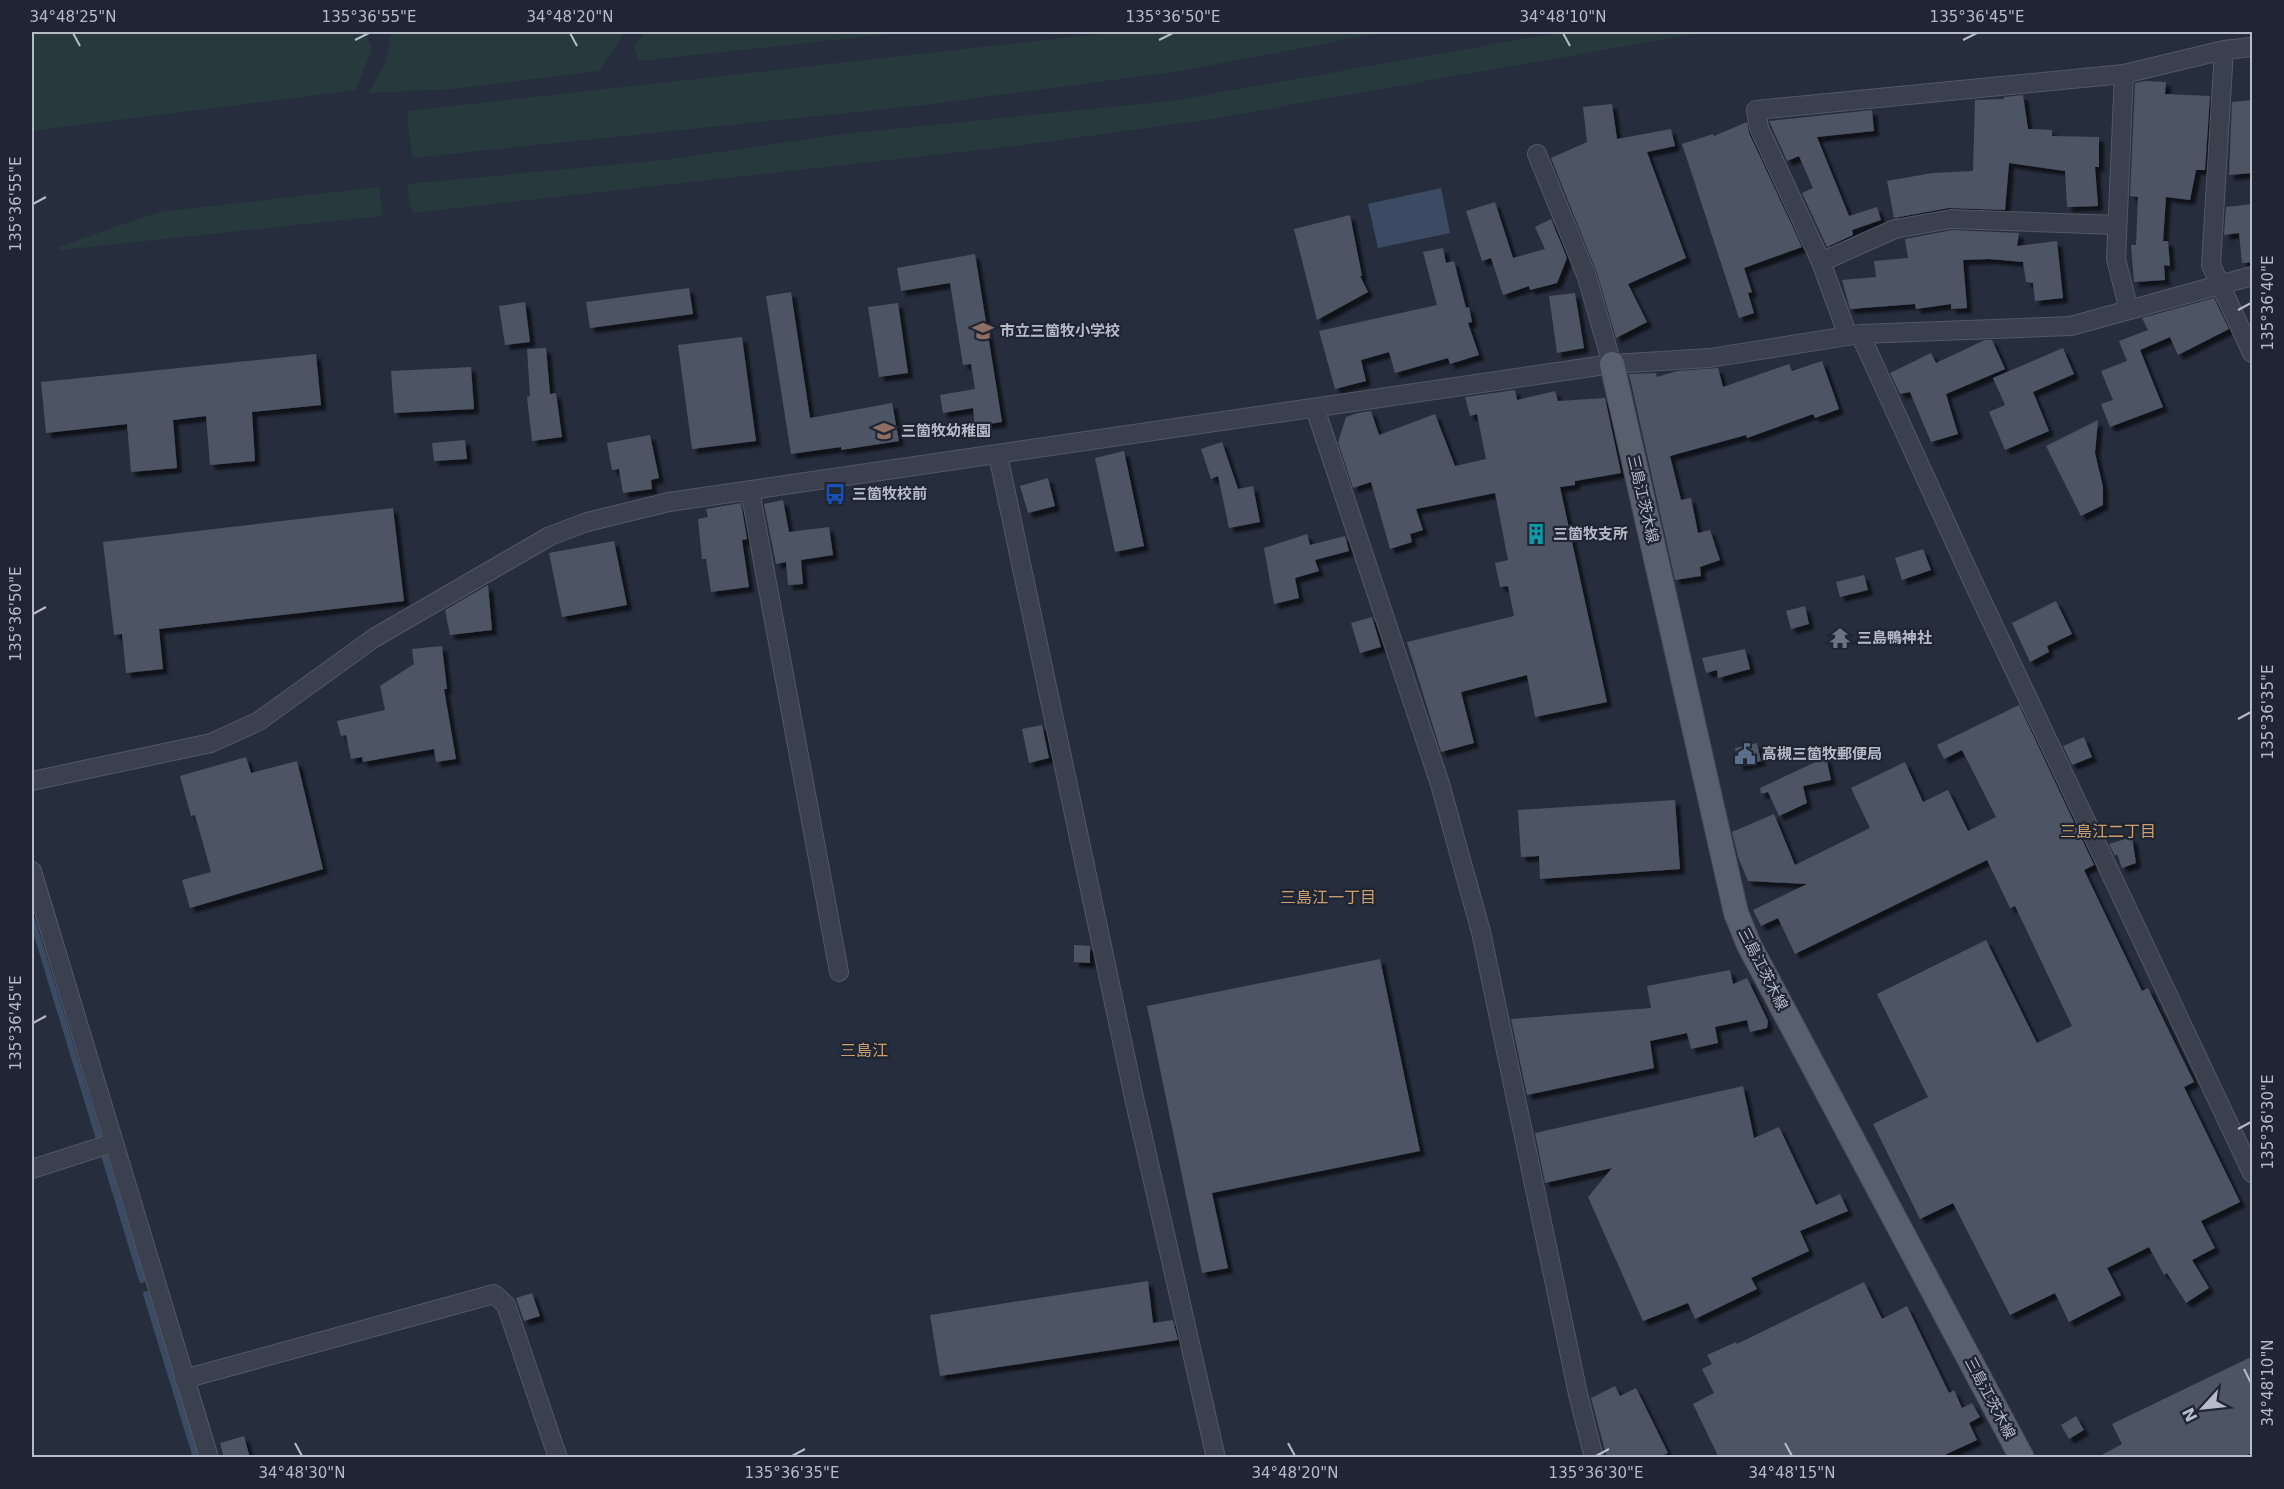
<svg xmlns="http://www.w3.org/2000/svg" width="2284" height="1489" font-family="'DejaVu Sans','Noto Sans JP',sans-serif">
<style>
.green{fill:#28393e}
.water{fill:#3d4a64}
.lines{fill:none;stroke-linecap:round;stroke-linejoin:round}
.stream{stroke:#3d4a64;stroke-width:6}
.building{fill:#4d5465;filter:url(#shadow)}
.minor-casing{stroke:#525865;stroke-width:20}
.major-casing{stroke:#434956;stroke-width:26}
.minor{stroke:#3a404d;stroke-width:18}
.major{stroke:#585f6d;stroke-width:24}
.ticks{fill:none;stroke:#b6bbc8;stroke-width:2}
.labels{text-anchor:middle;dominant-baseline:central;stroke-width:4.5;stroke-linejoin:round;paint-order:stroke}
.poi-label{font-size:15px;font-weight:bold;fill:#b6bbc8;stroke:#1f2532;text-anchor:start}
.street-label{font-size:15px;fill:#b6bbc8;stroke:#1f2532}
.neighbourhood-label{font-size:16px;fill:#cca16d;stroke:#1f2532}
.neatline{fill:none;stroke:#b6bbc8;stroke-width:2}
.ticks-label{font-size:15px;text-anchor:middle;fill:#b6bbc8}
</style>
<defs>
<filter id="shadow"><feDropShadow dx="5" dy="5" stdDeviation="1.5" flood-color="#0009"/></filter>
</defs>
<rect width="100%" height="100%" fill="#262d3d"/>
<path class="green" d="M32,32H365L372,48L356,90L32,131Z
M391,32H625L599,71L452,89L369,93L386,62Z
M645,32H907L639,61L634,46Z
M1116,32H1386L1174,72L924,105L412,158L407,111Z
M1563,32H1705L1211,119L1031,144L412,213L407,184L664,160L843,134L1171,101Z
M379,187L382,216L60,250L59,247L158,212Z"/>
<path class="water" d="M1441,188L1450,233L1378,248L1368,204Z"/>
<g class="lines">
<path class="stream" d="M32,919L142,1280
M146,1294L196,1458"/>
</g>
<path class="building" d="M2145,81L2166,82L2165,94L2210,96L2205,170H2196L2190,200L2166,197L2163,241H2168L2170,266L2164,265L2165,280L2134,282L2131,245H2136L2138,197L2130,196L2135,83Z
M2023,95L2028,129L2052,130V136L2099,137V167H2095L2098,206L2067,207L2065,171L2009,163L2005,210L1949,208L1894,218L1887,181L1932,173L1973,171L1975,100L2004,99V97Z
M2253,100V173L2229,175L2232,102Z
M1612,104L1617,139L1671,129L1675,146L1647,152L1686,258L1628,284L1647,322L1616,338L1597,273L1551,158L1587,142L1583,107Z
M1872,110L1874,131L1817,137L1849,216L1877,207L1881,220L1852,230L1853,235L1827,247L1802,193L1813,188L1799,156L1787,161L1769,121Z
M1747,122L1749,133L1802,247L1744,268L1752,292L1748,293L1754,313L1739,318L1682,144L1713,134L1714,136Z
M1495,202L1513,258L1545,249L1535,227L1551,219L1567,258L1557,283L1530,290L1529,286L1503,295L1491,258L1482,261L1466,211Z
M2253,204V262L2242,263L2239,233L2224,235L2226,207Z
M1350,215L1362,276H1360L1368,292L1317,320L1294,229Z
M1952,230L2019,233L2017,246L2057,241L2063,298L2035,301L2033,283L2026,282L2023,262L1989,259L1963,260L1967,308L1951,309V304L1916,309L1915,304L1850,309L1842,280L1876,277L1874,261L1908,258L1905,239Z
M1443,248L1446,263L1454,261L1466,308L1469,307L1472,322L1468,323L1479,355L1450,364L1448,358L1395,373L1389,352L1361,360L1366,381L1335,389L1319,331L1437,305L1423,252Z
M975,254L1002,422L975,426L973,408L943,413L940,395L975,389L971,364L963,365L950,283L901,291L897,268Z
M689,288L693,314L590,328L586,302Z
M791,292L810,418L892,403L899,441L841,450V447L791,454L766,296Z
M1575,293L1584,348L1557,353L1549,296Z
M2214,298L2229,329L2178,355L2170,337L2140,350L2163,407L2110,427L2101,404L2113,400L2101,371L2127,361L2119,341L2148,330L2142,318Z
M525,302L530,342L505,345L499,306Z
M898,303L908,373L879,377L868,307Z
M742,337L756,441L692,449L678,345Z
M1985,340H1992L2005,369L1946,394L1958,434L1931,442L1910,392L1900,394L1890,373L1931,353L1936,363Z
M546,348L550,394L556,393L562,437L532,441L527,397L530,396L527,349Z
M2063,348L2074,374L2033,392L2049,431L2005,450L1989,412L2005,405L1993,378Z
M316,354L321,405L252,412L255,461L210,465L206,416L173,420L177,468L131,472L127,424L46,433L41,382Z
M1822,361L1839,409L1815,418L1813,414L1747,438L1746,435L1670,456L1681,500L1691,498L1698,533L1710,530L1720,560L1700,567L1701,576L1675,580L1629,374L1656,373L1657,377L1677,371L1718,368L1723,387L1789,364L1792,371Z
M471,367L474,409L394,413L391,371Z
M1515,390L1517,400L1555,391L1558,401L1605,398L1621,473L1575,481V485L1560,487L1607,702L1535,717L1527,675L1461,692L1474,743L1441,752L1407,642L1514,616L1508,586L1500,587L1495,563L1508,560L1495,493L1416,509L1423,530L1410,534L1412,542L1390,549L1371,482L1353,488L1338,442L1346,417L1358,413L1371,411L1379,435L1435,414L1455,466L1486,459L1477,414L1470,416L1465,397Z
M2098,420L2095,453L2103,487V505L2081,516L2046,446Z
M650,435L659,478L651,480L652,489L623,493L619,469L612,470L607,443Z
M465,440L467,459L434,461L432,443Z
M1222,442L1238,489L1253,486L1260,522L1229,528L1218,476L1211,479L1201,449Z
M1124,451L1144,546L1115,552L1095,458Z
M1048,478L1055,506L1028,513L1020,486Z
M783,500L789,532L829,527L833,555L801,560L803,584L788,585L786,562L776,564L764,504Z
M741,503L747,539L742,540L749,587L711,592L706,559H702L698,519L708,517L706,509Z
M393,508L404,601L159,629L163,669L126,673L122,634L114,635L103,542Z
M1307,534L1310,545L1345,536L1349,551L1315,560L1319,571L1295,578L1299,598L1274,604L1264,548Z
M614,541L627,605L562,617L549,553Z
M1923,549L1931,570L1902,580L1895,558Z
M1864,575L1868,590L1840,597L1836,582Z
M488,585L492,630L450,635L445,610Z
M2056,601L2072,634L2047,646L2049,652L2030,662L2012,623Z
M1805,606L1809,624L1791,629L1786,611Z
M1372,617L1381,647L1360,653L1351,623Z
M442,646L447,689H444L456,759L436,762L434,749L363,762L362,757L351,759L346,735L341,736L337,721L385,710L380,686L414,664L412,649Z
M1745,649L1750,669L1718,678L1717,670L1706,673L1702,658Z
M2019,705L2094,865L2084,870L2142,991L2148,988L2194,1082L2184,1087L2240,1202L2201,1221L2215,1248L2192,1260L2209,1288L2186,1303L2167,1273L2164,1275L2149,1247L2107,1268L2121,1295L2069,1322L2055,1293L2010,1315L1953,1203L1920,1219L1873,1124L1928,1097L1877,994L1986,940L2037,1043L2072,1026L2015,906L2010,908L1987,860L1795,954L1778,918L1761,926L1753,910L1807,884L1748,881L1738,857L1732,832L1774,814L1795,865L1870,828L1851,788L1905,762L1923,802L1948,790L1968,831L1996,817L1962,750L1944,759L1937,745Z
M1042,725L1049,758L1029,763L1022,729Z
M2084,737L2092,757L2072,765L2063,746Z
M1757,743L1761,761L1739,766L1735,748Z
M246,757L251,773L297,761L323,869L190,908L182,880L211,872L195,815L191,816L180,776Z
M1826,757L1831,780L1803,786L1807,803L1779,816L1768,792L1761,794L1760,788Z
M1675,800L1680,869L1540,879L1539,856L1521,857L1518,810Z
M2132,837L2136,863L2122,868L2117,854L2115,856L2109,844Z
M1074,945L1090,946V963L1074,962Z
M1380,959L1420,1151L1212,1193L1228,1268L1202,1273L1147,1006Z
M1730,970L1733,984L1747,978L1768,1021L1767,1028L1750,1032L1747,1020L1715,1027L1718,1043L1691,1049L1687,1033L1650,1041L1654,1068L1527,1095L1511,1019L1651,1008L1647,986Z
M1743,1086L1754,1138L1779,1127L1816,1205L1840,1194L1848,1211L1800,1231L1809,1251L1751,1278L1757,1289L1695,1319L1688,1303L1643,1321L1588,1197L1612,1168L1545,1183L1535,1133Z
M1148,1281L1153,1323L1173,1320L1178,1340L940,1376L930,1315Z
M1864,1282L1882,1319L1907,1306L1949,1393L1954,1390L1962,1408L1972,1403L1980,1417L1969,1423L1977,1440L1938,1458H1719L1693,1404L1714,1393L1702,1369L1712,1364L1707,1355L1736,1342L1737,1344Z
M532,1293L540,1316L524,1321L516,1298Z
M2253,1356V1452L2241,1458H2096L2122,1444L2112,1424Z
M1615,1386L1620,1396L1636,1388L1668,1453L1658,1458H1607L1591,1398Z
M2076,1416L2084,1430L2069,1439L2061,1425Z
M244,1436L250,1458H224L220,1443Z"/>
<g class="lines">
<defs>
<path id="minor" d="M2224,50L2211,265L2252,353
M2124,74L2116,259L2129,310
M1537,154L1587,277L1612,364
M1821,262L1895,229L1951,219L2117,225
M1860,334L1973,582L2252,1173
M1848,336L1821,262L1759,128L1756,110L2124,74L2224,50L2252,47
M1315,408L1440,784L1481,932L1578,1394L1594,1458
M998,455L1135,1102L1216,1458
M750,491L839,972
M32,781L211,743L259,721L374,638L550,536L587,522L669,502L1612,364L1710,358L1860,334L2071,326L2252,276
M32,871L209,1458
M32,1169L113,1143
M184,1379L494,1294L506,1305L558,1458"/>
<path id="major" d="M1612,364L1736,913L1749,945L2022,1458"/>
</defs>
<use href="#minor" class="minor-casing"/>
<use href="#major" class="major-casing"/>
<use href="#minor" class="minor"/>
<use href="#major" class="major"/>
</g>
<path class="ticks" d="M73,33L80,46M570,33L577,46M1563,33L1570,46M355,40L369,33M1159,40L1173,33M1963,40L1977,33M33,204L46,197M2238,310L2251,303M33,614L46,607M2238,719L2251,712M33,1023L46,1016M2238,1129L2251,1122M2244,1369L2251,1383M295,1443L302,1456M1288,1443L1295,1456M1785,1443L1792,1456M792,1456L805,1449M1596,1456L1609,1449"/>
<defs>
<symbol id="school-bare" viewBox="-9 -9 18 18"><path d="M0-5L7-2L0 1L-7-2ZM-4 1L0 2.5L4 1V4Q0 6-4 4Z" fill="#8d6e63" stroke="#1f2532" stroke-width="2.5" paint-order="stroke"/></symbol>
<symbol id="bus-bare" viewBox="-9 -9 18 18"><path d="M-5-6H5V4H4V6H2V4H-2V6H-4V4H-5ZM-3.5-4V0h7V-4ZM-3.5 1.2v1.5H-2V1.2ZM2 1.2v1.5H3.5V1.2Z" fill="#1a4fb4" stroke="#1f2532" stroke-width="2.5" paint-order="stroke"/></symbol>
<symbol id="building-bare" viewBox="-9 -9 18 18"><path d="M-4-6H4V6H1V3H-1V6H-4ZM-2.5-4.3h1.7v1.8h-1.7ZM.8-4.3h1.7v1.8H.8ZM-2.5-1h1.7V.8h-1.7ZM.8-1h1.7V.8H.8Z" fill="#0f9aa8" stroke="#1f2532" stroke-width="2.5" paint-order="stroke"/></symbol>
<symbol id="temple-bare" viewBox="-9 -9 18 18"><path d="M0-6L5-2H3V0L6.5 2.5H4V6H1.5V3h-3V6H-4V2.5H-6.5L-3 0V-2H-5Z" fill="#6b7280" stroke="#1f2532" stroke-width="2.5" paint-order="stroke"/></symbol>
<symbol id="civic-bare" viewBox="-9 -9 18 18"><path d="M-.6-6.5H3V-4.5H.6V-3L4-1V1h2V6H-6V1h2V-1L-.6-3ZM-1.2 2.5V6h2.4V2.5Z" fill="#5c6f8a" stroke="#1f2532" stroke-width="2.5" paint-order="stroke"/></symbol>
</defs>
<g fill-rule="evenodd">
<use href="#school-bare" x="968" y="316" width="30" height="30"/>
<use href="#school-bare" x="869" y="416" width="30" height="30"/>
<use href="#bus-bare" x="820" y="479" width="30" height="30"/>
<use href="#building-bare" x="1521" y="519" width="30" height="30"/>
<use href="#temple-bare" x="1825" y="623" width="30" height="30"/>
<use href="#civic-bare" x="1730" y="739" width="30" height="30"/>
</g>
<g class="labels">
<g class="poi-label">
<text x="1000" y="331">市立三箇牧小学校</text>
<text x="901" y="431">三箇牧幼稚園</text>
<text x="852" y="494">三箇牧校前</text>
<text x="1553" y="534">三箇牧支所</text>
<text x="1857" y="638">三島鴨神社</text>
<text x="1762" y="754">高槻三箇牧郵便局</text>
</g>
<g class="street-label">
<text transform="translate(1643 499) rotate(77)">三島江茨木線</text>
<text transform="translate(1763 969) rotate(63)">三島江茨木線</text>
<text transform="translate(1990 1398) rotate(62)">三島江茨木線</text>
</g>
<g class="neighbourhood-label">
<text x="2108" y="831">三島江二丁目</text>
<text x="1328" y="897">三島江一丁目</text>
<text x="864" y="1050">三島江</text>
</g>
</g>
<rect width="2284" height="1489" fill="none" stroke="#1f2532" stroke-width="66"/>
<g transform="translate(2203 1408) rotate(243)" stroke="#1f2532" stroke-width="4.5" paint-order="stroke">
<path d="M0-4.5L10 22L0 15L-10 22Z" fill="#b6bbc8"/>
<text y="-9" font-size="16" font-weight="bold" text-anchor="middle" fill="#b6bbc8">N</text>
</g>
<rect x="33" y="33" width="2218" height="1423" class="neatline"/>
<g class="ticks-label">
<text x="73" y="22">34°48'25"N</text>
<text x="369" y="22">135°36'55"E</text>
<text x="570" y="22">34°48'20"N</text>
<text x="1173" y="22">135°36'50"E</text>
<text x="1563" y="22">34°48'10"N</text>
<text x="1977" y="22">135°36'45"E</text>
<text transform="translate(16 204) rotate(-90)" y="5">135°36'55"E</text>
<text transform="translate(2268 303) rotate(-90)" y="5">135°36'40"E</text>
<text transform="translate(16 614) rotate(-90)" y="5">135°36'50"E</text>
<text transform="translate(2268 712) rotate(-90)" y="5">135°36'35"E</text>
<text transform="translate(16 1023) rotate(-90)" y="5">135°36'45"E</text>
<text transform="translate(2268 1122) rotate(-90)" y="5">135°36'30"E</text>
<text transform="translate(2268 1383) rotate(-90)" y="5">34°48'10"N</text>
<text x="302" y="1478">34°48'30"N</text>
<text x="792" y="1478">135°36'35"E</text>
<text x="1295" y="1478">34°48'20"N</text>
<text x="1596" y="1478">135°36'30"E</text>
<text x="1792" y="1478">34°48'15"N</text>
</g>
</svg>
